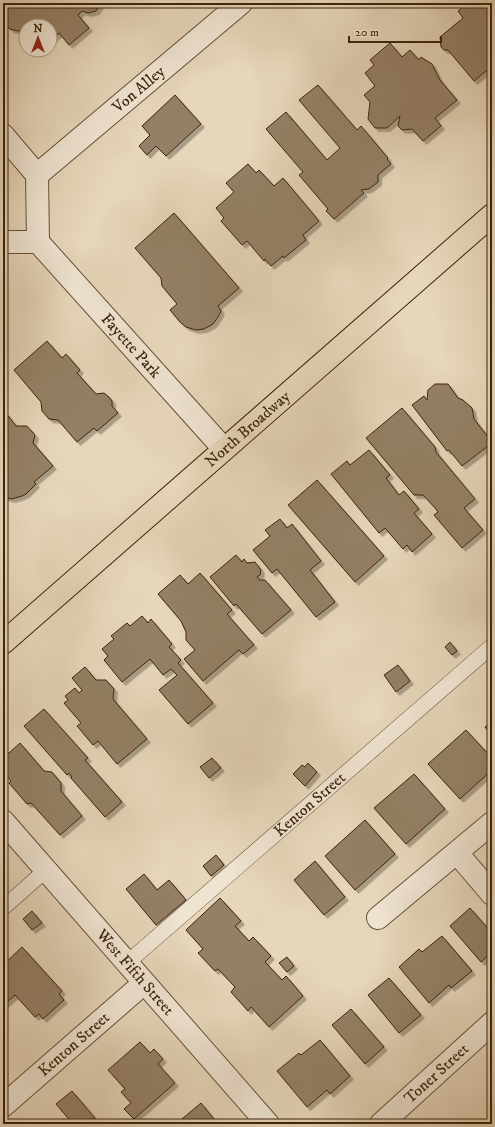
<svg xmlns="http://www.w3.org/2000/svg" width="495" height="1127" font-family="'IM FELL DW Pica',serif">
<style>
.building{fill:#948066;stroke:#3c230b;filter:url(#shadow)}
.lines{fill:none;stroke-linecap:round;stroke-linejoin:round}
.service-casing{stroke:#665037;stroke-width:16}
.minor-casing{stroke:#665037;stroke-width:24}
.primary-casing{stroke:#3c230b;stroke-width:24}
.service{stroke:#efe4d2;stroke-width:15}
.minor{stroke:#efe4d2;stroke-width:22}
.primary{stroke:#e6d6ba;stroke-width:22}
.labels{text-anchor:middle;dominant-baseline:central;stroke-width:3;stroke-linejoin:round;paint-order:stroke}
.street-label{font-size:16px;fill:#3c230b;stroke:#efe4d2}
</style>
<defs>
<filter id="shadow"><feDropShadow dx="3.5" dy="3.5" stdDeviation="0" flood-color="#0004"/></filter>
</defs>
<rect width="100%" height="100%" fill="#e6d6ba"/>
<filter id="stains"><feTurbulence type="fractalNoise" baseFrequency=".005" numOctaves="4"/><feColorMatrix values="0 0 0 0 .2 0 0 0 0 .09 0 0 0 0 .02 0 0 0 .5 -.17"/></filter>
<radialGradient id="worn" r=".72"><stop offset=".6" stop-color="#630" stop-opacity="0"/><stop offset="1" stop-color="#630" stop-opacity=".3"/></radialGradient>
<path class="building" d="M3,3H101L96,11L88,13L82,11L78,15L89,28L69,45L59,33L50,41V26H26V30L18,31L10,29L3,23Z
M460,3H492V66L474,81L448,50H444L441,47L440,37L463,18L458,11L463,7Z
M390,43L402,57L410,50L419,60L421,57L432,64L440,80L457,100L435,118L441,126L423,141L412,129L402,130L398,126L400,116L387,128H375L368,119L370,102L364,95L375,86L365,73L374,65L370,60Z
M318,85L357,130L361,126L388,158L387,159L391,164L378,175V182L369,189L361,190L364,193L334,219L326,211L328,209L299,175L303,172L266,129L286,112L327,160L340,148L299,100Z
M175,95L201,124L166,156L156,146L147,155L139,146L150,135L142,126Z
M248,164L256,173L259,170L274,186L283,178L319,221L303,235L306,240L284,258L283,256L271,266L265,259L264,261L247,241L242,245L221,221L224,218L216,208L234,192L226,183Z
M174,213L239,288L218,306L221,311L218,317L213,324L204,329L196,330L186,327L180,322L170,310L177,304L162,286L161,278L135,248Z
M47,341L62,358L66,354L80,370L77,373L96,394L104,393L109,397L112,401V406L118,413L97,431L94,428L77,442L58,420L49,419L42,411L41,402L14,370Z
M435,384H448L458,398L463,400L472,408L474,419L492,442V443L462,466L449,450L447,451L412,405L424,396L427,400L428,390Z
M402,408L435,447L436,452L475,499L464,508L483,530L462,548L434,515L438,512L436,509L423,495H414L366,438Z
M6,413L16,426H27L35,435L33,443L53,466L34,482L36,484L26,494L22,496L12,499L3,497V416Z
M369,450L390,475L386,478L399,495L404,491L419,509L414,513L432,534L412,552L407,545L403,549L385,528L379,533L331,474L347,461L350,465Z
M317,480L384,556L355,582L288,505Z
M280,519L287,528L292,524L321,561L310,570L335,602L316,617L277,569L272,573L253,550L270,536L265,530Z
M236,555L242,562L244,559L247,563L255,562L261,570L260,575L257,577L260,580H265L291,610L262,634L236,604L234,606L210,577Z
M200,573L232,610L227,614L254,645L243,654L239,650L203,681L184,659L195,650L186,640V632L181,621L158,594L180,575L188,584Z
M142,616L148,623L151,619L172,644L169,647L181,660L178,663L213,703L188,724L159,690L177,675L171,669L163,675L150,659L122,682L104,660L108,656L102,649L114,639L111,636L127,623L130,626Z
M450,642L457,651L452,655L445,647Z
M398,665L410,681L396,692L384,675Z
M85,667L96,680H106L114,689L113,699L147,739L117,764L98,741L93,745L77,726L81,723L64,703L68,700L65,696L75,688L79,693L82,690L72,678Z
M44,709L88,758L85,760L122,802L105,817L71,778L72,777L69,773L67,775L24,726Z
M492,722V736L485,727Z
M466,730L492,758V770L460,799L428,764Z
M20,743L44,771L52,772L61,783V791L82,816L60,835L31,803L27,804L9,783L11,781L3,771V755L9,753Z
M212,758L221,768L209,778L200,767Z
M308,763L317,772L305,786L293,774L302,765L305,767Z
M414,774L445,809L406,844L374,808Z
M365,820L395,854L355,890L325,856Z
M216,855L224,865L211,876L203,866Z
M315,861L345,897L324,915L294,880Z
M144,874L157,890L169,880L186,900L156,925L126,889Z
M220,898L241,921L235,926L249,941L253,937L271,956L265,962L282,980L286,976L303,996L269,1027L251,1007L248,1011L231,992L235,987L218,969L215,971L198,953L203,949L186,930Z
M470,908L492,933V952L481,962L450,926Z
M32,911L42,923L32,930L23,919Z
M442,936L472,971L451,988L449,985L429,1003L399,967L419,949L422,952Z
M22,947L62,991L59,994L64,1000L43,1019L39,1014L35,1017L15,995L5,1004L3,1001V990L7,986L3,982V965Z
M287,957L294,966L287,972L279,963Z
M389,978L421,1015L399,1033L368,995Z
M351,1009L384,1047L365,1064L332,1025Z
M320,1040L350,1076L330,1094L327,1090L307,1107L277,1071L299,1053L301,1055Z
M140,1042L150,1053L154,1049L163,1059L158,1064L175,1083L134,1119L124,1109L131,1103L121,1092L125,1089L108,1070Z
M72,1091L100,1124H73L56,1104Z
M201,1103L218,1124H176Z"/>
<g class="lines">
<defs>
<g id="service">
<path d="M3,908L46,870"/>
<path id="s1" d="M127,963L492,646"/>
</g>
<g id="minor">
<path id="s2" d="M3,135L37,175L38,242L224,449"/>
<path id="s3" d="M37,175L241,3"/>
<path d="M3,242H38"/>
<path id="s4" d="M3,821L268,1124"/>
<path d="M457,853L492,894"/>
<path d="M378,918L492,823"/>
<path id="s5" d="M3,1106L144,983"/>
<path id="s6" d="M381,1124L492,1023"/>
</g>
<g id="primary">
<path id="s7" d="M3,643L492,215"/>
</g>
</defs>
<use href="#service" class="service-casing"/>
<use href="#minor" class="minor-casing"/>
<use href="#primary" class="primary-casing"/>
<use href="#service" class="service"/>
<use href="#minor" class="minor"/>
<use href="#primary" class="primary"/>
</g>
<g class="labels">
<g class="street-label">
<text stroke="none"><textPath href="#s3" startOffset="133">Von Alley</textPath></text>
<text stroke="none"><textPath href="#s2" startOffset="259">Fayette Park</textPath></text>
<text stroke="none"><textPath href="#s7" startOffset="325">North Broadway</textPath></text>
<text stroke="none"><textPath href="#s1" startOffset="242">Kenton Street</textPath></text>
<text stroke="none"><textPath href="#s4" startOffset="201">West Fifth Street</textPath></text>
<text stroke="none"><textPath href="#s5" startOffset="94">Kenton Street</textPath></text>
<text stroke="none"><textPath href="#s6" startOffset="75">Toner Street</textPath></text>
</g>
</g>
<rect width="495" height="1127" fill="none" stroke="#e6d6ba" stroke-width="16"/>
<rect x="4" y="4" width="487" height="1119" fill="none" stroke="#3c230b" stroke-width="2"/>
<rect x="8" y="8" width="479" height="1111" fill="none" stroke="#3c230b"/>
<g transform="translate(38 38)"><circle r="19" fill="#efe4d2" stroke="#a79782"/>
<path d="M0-3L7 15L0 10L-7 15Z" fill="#8f2418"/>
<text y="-6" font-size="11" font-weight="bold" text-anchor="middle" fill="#3c230b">N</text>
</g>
<path d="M349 36v6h92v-6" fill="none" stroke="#3c230b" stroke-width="2"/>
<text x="355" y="36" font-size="12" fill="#3c230b" stroke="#efe4d2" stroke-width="3" paint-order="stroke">20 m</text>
<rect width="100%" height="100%" filter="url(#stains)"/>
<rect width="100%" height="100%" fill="url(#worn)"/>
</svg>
